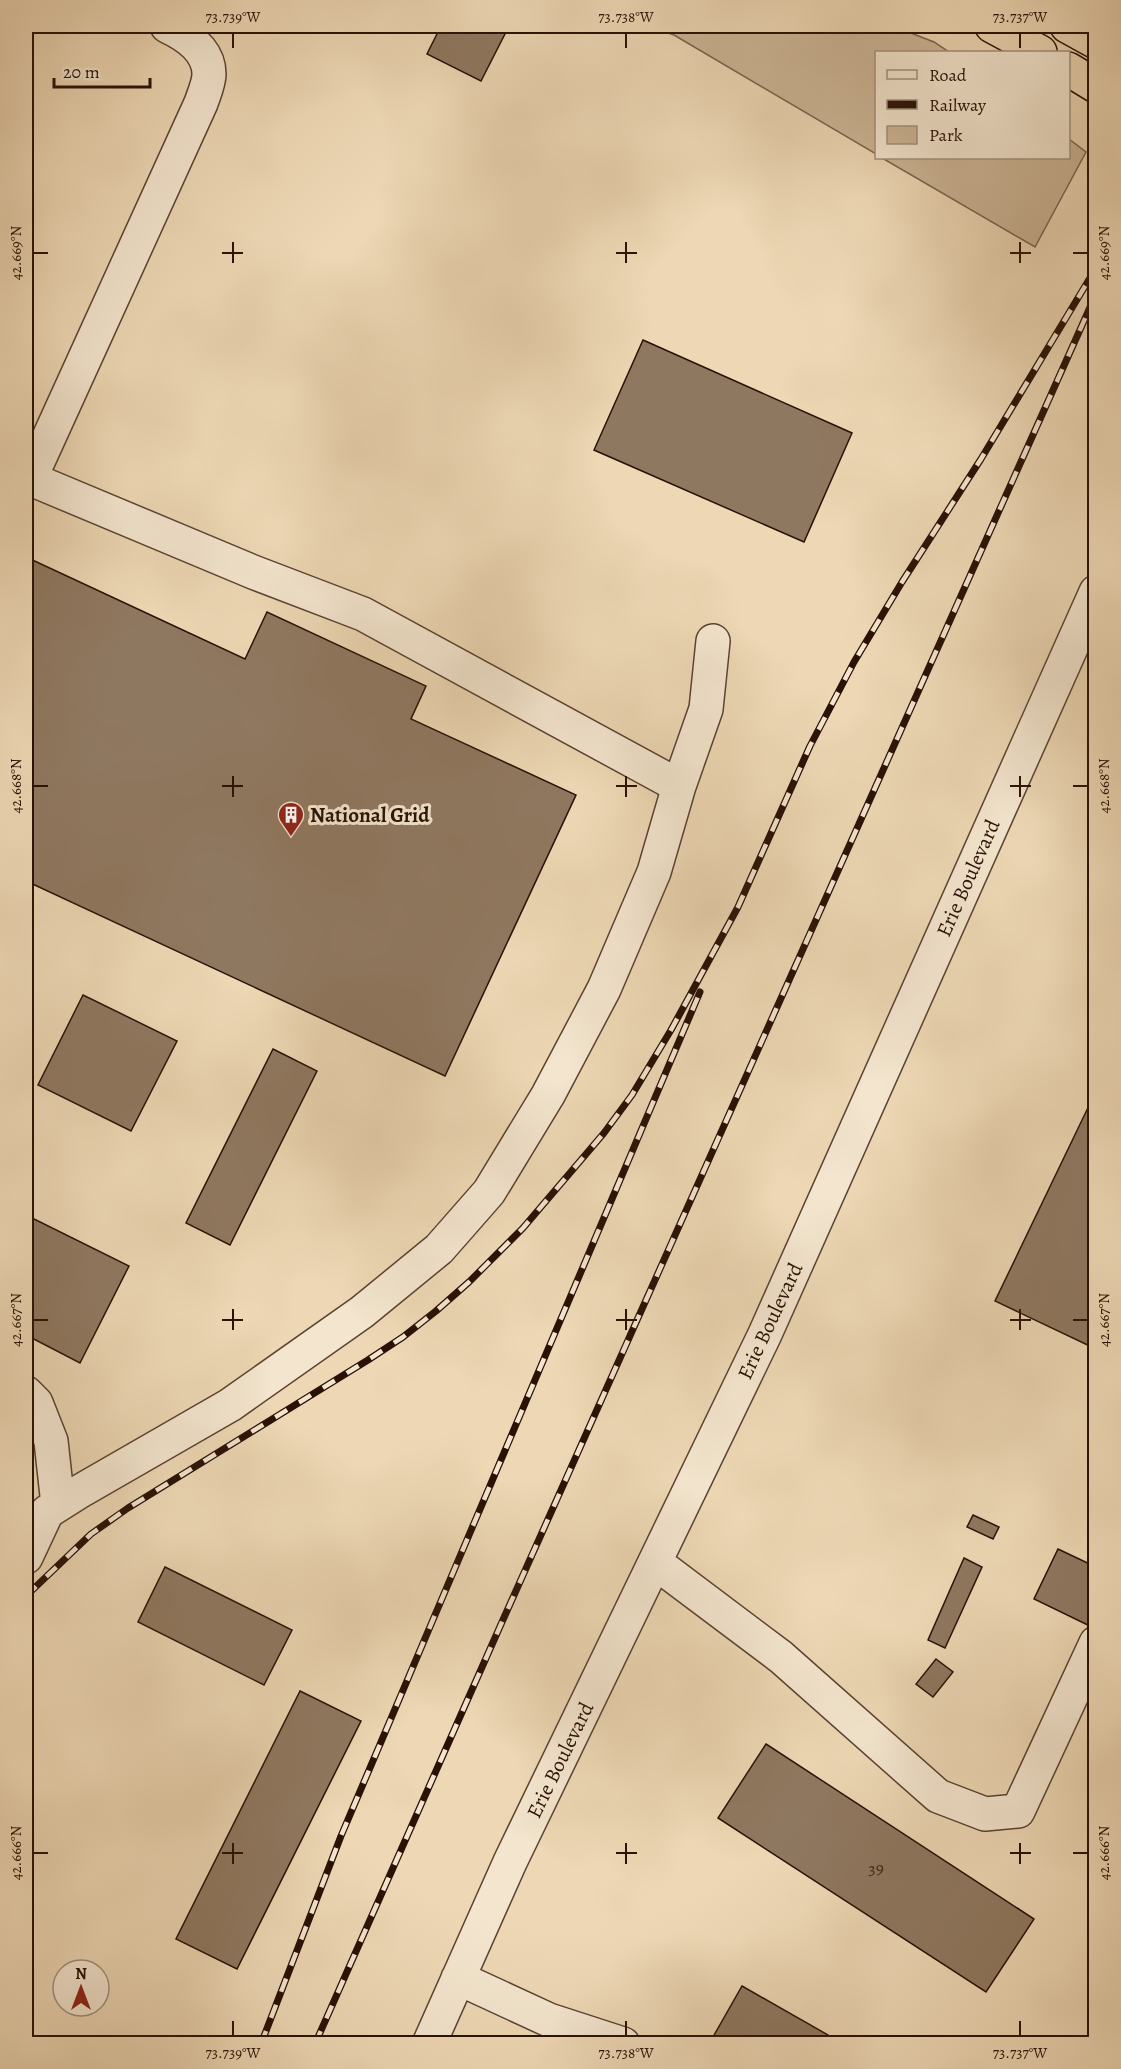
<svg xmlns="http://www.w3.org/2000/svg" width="1121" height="2069" font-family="Alegreya,serif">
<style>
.green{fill:#ccb596;stroke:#7a634e;stroke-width:1.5}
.building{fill:#8f7860;stroke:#291105;stroke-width:1.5}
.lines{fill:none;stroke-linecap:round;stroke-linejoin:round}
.minor-casing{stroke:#5a4231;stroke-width:36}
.highway-casing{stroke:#291105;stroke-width:36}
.minor{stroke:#f3e5ce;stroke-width:33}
.highway{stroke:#edd7b4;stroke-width:33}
.rail-casing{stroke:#291105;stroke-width:7}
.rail{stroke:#f3e5ce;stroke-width:4.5;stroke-dasharray:14;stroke-linecap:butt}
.ticks{fill:none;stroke:#291105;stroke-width:2}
.labels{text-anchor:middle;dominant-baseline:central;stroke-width:6;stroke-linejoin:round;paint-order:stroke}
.number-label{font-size:18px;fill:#422b1c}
.poi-label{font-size:21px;font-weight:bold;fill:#291105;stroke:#f3e5ce;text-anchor:start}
.street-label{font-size:21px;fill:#291105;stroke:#f3e5ce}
.neatline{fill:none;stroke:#291105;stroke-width:2}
.ticks-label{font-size:15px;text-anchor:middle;fill:#291105}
</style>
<rect width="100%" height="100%" fill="#edd7b4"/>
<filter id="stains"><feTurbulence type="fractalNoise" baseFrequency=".00333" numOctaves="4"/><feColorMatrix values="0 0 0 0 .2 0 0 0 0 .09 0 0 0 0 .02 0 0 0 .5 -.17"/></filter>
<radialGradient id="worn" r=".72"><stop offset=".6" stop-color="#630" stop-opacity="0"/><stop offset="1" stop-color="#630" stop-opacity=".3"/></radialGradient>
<path class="green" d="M648,26H893L934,42L949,52H876V154L674,35Z
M1069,139L1086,152L1035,247L882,158H1068Z"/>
<path class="building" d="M441,26H509L481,81L427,54Z
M643,340L852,433L804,542L594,450Z
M26,557L245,659L267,612L426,686L411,719L576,795L445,1076L26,881Z
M83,995L177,1041L131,1131L38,1085Z
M273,1049L317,1071L230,1245L186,1223Z
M1096,1091V1349L995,1301Z
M26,1215L129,1266L80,1363L26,1335Z
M973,1515L999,1527L993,1539L967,1527Z
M1058,1549L1096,1567V1629L1034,1599Z
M964,1558L982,1567L945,1648L928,1640Z
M165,1567L292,1630L264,1685L138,1622Z
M936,1659L953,1672L933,1697L916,1684Z
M300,1691L361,1721L237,1969L176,1939Z
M766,1744L1034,1919L986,1992L718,1818Z
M742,1986L828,2035L823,2044H709Z"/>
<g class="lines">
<defs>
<path id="minor" d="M26,477L253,572L363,614L679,786
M30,479L201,103C204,94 209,83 209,74C209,50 186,35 167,26
M26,1393L36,1403L51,1441L58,1505
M26,1557L47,1512L77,1493L230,1405L362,1312L439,1249L489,1192L548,1095L604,989L654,872L679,786L706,709L713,641
M656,1563L781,1657L938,1796L985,1814L1018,1811L1096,1643
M458,1978L549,2020L623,2044
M429,2044L510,1862L765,1334L1096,592"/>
<path id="highway" d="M992,26L1040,52
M1067,26L1096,42
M1068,69L1096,86"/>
</defs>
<use href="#minor" class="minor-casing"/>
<use href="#highway" class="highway-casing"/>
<use href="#minor" class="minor"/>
<use href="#highway" class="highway"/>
<defs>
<path id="rail" d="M26,1596L91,1534L128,1508L368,1360L403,1337L436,1311L469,1282L523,1228L604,1133L632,1095L671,1030L738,907L810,746L854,662L902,582L981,459L1096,268
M261,2044L341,1836L700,992
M315,2044L502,1622L1096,294"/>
</defs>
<use href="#rail" class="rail-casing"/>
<use href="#rail" class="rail"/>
</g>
<path class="ticks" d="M233,33V48M626,33V48M1020,33V48M233,242V263M626,242V263M1020,242V263M33,253H48M222,253H243M616,253H637M1010,253H1031M1073,253H1088M233,776V797M626,776V797M1020,776V797M33,786H48M222,786H243M616,786H637M1010,786H1031M1073,786H1088M233,1309V1330M626,1309V1330M1020,1309V1330M33,1320H48M222,1320H243M616,1320H637M1010,1320H1031M1073,1320H1088M233,1843V1864M626,1843V1864M1020,1843V1864M33,1853H48M222,1853H243M616,1853H637M1010,1853H1031M1073,1853H1088M233,2021V2036M626,2021V2036M1020,2021V2036"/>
<defs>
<symbol id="building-pin" viewBox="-11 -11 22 30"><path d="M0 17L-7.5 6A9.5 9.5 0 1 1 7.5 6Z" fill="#8f2418" stroke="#f3e5ce"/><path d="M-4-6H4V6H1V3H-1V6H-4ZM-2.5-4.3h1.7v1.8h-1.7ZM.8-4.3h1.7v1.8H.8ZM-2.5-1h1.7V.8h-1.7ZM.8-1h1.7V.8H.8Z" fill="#fff"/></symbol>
</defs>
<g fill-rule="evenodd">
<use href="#building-pin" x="276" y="800" width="30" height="40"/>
</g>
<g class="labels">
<g class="number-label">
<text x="876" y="1868">39</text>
</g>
<g class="poi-label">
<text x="310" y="815">National Grid</text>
</g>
<g class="street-label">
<text transform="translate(968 878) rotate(-66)">Erie Boulevard</text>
<text transform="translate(770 1321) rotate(-65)">Erie Boulevard</text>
<text transform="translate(560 1760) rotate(-64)">Erie Boulevard</text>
</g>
</g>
<rect width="1121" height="2069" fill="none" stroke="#edd7b4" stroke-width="66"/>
<rect x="875" y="51" width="195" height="108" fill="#f3e5ce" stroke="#a2907e" stroke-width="1.5"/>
<rect x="887" y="70" width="30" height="9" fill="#f3e5ce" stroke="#a2907e" stroke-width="1.5"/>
<text x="929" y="81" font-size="18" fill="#291105">Road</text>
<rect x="887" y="100" width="30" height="9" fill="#291105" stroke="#a2907e" stroke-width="1.5"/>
<text x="929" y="111" font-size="18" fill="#291105">Railway</text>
<rect x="887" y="126" width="30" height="18" fill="#ccb596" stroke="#a2907e" stroke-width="1.5"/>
<text x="929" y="141" font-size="18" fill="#291105">Park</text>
<g transform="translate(81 1988)"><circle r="28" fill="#f3e5ce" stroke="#a2907e" stroke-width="1.5"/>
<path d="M0-4.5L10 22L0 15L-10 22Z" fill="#8f2418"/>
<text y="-9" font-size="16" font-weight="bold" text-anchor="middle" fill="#291105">N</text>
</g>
<path d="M54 78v9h96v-9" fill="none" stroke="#291105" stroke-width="3"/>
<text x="63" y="78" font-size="18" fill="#291105" stroke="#f3e5ce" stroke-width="4.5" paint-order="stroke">20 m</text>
<rect x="33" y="33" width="1055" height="2003" class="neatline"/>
<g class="ticks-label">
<text x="233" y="22">73.739°W</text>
<text x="626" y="22">73.738°W</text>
<text x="1020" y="22">73.737°W</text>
<text transform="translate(16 253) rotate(-90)" y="5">42.669°N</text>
<text transform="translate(1104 253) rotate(-90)" y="5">42.669°N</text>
<text transform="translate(16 786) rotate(-90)" y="5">42.668°N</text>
<text transform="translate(1104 786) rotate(-90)" y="5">42.668°N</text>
<text transform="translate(16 1320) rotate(-90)" y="5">42.667°N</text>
<text transform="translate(1104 1320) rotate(-90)" y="5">42.667°N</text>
<text transform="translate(16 1853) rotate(-90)" y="5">42.666°N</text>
<text transform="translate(1104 1853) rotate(-90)" y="5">42.666°N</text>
<text x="233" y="2058">73.739°W</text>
<text x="626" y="2058">73.738°W</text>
<text x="1020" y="2058">73.737°W</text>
</g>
<rect width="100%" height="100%" filter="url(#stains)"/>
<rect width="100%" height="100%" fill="url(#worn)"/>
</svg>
